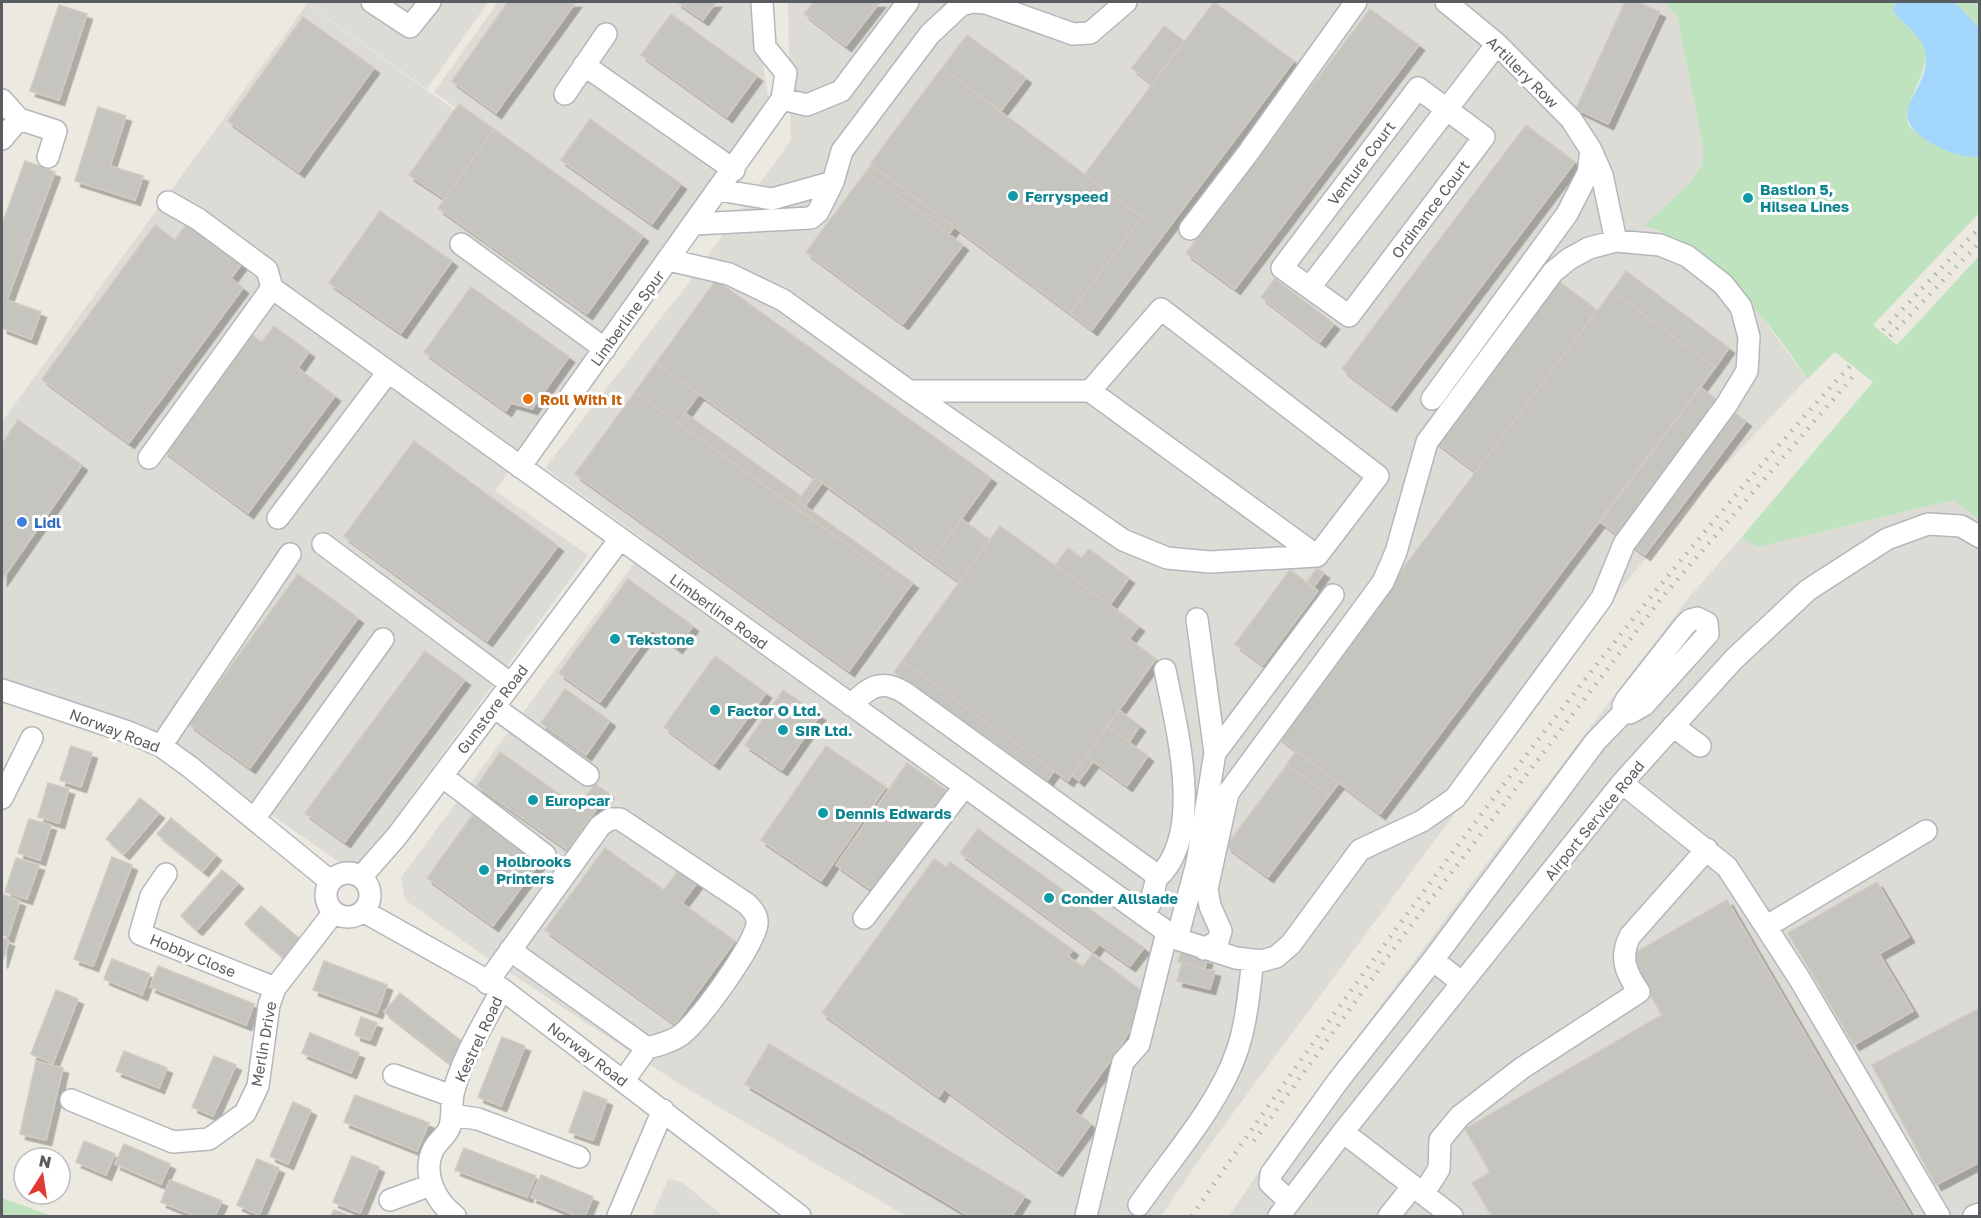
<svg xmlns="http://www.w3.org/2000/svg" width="1981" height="1218" font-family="'Golos Text',sans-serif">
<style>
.industrial{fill:#dddbd5}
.green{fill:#bfe3be}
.water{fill:#a2d7fb}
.building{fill:#c6c4be;stroke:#d0cac0;stroke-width:1.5;filter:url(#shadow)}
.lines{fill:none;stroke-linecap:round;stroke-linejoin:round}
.minor-casing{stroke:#b3b7bb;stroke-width:24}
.minor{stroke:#fff;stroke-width:21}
.rail{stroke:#b0b1b1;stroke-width:4.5;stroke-dasharray:1.5 8;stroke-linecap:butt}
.culture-dot{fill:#0f9aa8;stroke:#fff;stroke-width:2}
.food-dot{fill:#e8710a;stroke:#fff;stroke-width:2}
.shop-dot{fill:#3f7fe0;stroke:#fff;stroke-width:2}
.labels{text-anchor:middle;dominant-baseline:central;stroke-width:6;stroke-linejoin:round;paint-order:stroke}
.street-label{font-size:15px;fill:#595d61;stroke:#fff}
.culture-label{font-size:15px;font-weight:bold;fill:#0d838f;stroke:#fff;text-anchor:start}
.food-label{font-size:15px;font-weight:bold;fill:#c56008;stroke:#fff;text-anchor:start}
.shop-label{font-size:15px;font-weight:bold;fill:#366cbe;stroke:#fff;text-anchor:start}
</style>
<defs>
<filter id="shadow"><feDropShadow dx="5.5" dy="5.5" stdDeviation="0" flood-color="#0004"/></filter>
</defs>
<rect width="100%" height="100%" fill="#ece9e1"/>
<path class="industrial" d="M305,2H488L427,89Z
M498,2H753L769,102L662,259L495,491L588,555L355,873L144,726L2,678V422L307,4L656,255L434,92Z
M788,2H1664L1677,16L1703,146V163L1690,183L1645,226L1676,240L1727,279L1754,307L1807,379L1694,498L1624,585L1208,1147L1161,1216H906L681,1085L489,959L405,900L401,877L649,543L545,468L689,282L791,140Z
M1954,500L1979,520V1216H1229L1282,1138L1495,852L1691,595L1741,538L1758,547Z
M668,1179L682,1182L723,1216H652Z"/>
<path class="green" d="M1664,2H1897L1893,9L1895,14C1905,25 1924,39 1926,54C1928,75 1895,113 1912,129C1917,134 1926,137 1932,141C1947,149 1962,158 1979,157V213L1873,325L1897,345L1979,256V520L1954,500L1758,547L1741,538L1873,382L1835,352L1807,379C1772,324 1708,245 1644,226L1690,183L1703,163V146L1677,16Z
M1955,2H1979V28Z
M2,1198L52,1216H2Z"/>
<path class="water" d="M1897,2H1955L1979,28V157C1963,158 1944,151 1931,143C1879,112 1930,93 1926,54C1924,39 1905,25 1895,14L1893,9Z"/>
<path class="building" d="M508,2H576L496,113L452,81Z
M677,2H716L703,20Z
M814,2H880L846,46L804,14Z
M1214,2L1294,61L1092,330L1070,313L1142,217L1085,174Z
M1625,2H1637L1660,12L1608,124L1576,109Z
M59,5L87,14L59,100L30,91Z
M1370,9L1419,45L1235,289L1186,253Z
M671,14L757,76L727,117L641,55Z
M303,17L374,68L299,172L228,121Z
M1164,26L1184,41L1152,84L1132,68Z
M967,35L1026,78L1001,111L942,68Z
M942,68L1142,217L1070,313L870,164Z
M459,104L494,129L445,199L409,175Z
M98,107L126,116L110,166L143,176L135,200L75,181Z
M590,119L681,184L652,224L561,160Z
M1526,125L1575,162L1391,406L1342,369Z
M494,129L643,236L587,314L438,208Z
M25,161L55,172L7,300L41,312L31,339L2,328V225Z
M872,165L954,227L949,234L866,172Z
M866,172L963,245L903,324L806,252Z
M380,211L452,261L401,333L329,283Z
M188,222L243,262L231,278L243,288L129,443L42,379L155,225L175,240Z
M1545,271L1597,310L1476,472L1424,433Z
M1626,271L1729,348L1715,368L1612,291Z
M1275,279L1334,324L1320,342L1261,297Z
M716,280L991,478L931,561L656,363Z
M471,287L569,357L532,409L511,403L506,411L424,352Z
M1612,291L1715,368L1380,814L1277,736Z
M274,326L309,352L298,368L335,396L248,513L163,450L249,333L262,342Z
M656,363L699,394L678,423L635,392Z
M1700,387L1746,421L1645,555L1599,521Z
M635,392L908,589L849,671L575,474Z
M685,413L801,496L794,506L678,423Z
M18,420L82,465L2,580V444Z
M414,441L558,546L487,641L344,536Z
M815,477L822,483L805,506L798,501Z
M798,501L913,583L908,589L794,506Z
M962,519L990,540L960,582L931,561Z
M1000,526L1139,626L1129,639L1156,659L1068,781L902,661Z
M1068,548L1082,558L1089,549L1129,578L1110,605L1055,565Z
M1317,568L1324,573L1313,588L1306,583Z
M1290,570L1318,591L1263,665L1235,644Z
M298,574L358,618L250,768L189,724Z
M628,579L693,626L677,648L652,630L600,702L559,673Z
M425,651L465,680L345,842L305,813Z
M715,656L766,693L714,764L664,727Z
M902,661L1054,771L1047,781L894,672Z
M565,689L610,721L586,755L541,723Z
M783,690L820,715L782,770L745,745Z
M1119,710L1140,726L1129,742L1107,726Z
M1107,726L1148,756L1127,786L1086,756Z
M71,746L92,753L81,787L60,780Z
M826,746L886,787L821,881L761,840Z
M1296,751L1339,783L1329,796L1287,764Z
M500,752L578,807L595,784L608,793L568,850L477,786Z
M1086,756L1093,762L1079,781L1072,775Z
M907,763L947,791L876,893L836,865Z
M1287,765L1329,796L1268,877L1226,846Z
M48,783L69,789L59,823L38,817Z
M140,798L159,813L124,854L106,839Z
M474,813L541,861L493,926L427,878Z
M171,818L216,855L203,871L157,834Z
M29,819L51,825L40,860L18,853Z
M978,829L1144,948L1130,966L1099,944L1094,951L960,853Z
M605,848L664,890L679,869L697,883L682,903L735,941L675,1024L545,930Z
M112,857L132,865L93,966L74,959Z
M16,858L39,865L27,899L5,892Z
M934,859L946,867L950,862L1073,950L1068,956L1083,967L1092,954L1150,997L1116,1053L1074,1111L1091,1124L1057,1171L944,1089L939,1097L822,1013Z
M222,870L238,883L197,930L181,916Z
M1877,882L1909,937L1879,954L1913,1011L1854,1045L1788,933Z
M2,894L20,901L8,937L2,935Z
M1727,900L1911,1216H1492L1472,1183L1490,1172L1465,1129L1662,1015L1628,957Z
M261,906L300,939L284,958L245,924Z
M2,938L9,941L2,963Z
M1181,953L1207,959L1205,968L1178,962Z
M112,959L150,974L142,995L104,979Z
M324,961L387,985L377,1013L313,990Z
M1182,963L1215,971L1210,989L1177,981Z
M158,966L254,1004L246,1025L150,987Z
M56,990L78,999L53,1063L31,1054Z
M400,993L465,1044L450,1063L384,1012Z
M1980,1008V1162L1936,1185L1872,1065Z
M361,1017L377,1023L370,1040L355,1035Z
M310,1033L359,1053L351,1073L302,1053Z
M502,1037L525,1046L501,1106L478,1097Z
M769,1044L1025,1196L1012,1216H969L745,1084Z
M124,1051L167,1068L159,1088L116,1071Z
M214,1056L236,1065L213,1116L192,1107Z
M36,1061L63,1068L46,1140L20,1134Z
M584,1091L607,1100L593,1140L569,1132Z
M355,1095L429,1123L417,1151L344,1122Z
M293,1102L311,1110L288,1164L270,1156Z
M84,1141L115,1154L106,1175L76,1162Z
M124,1144L170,1164L161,1184L115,1164Z
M464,1148L536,1176L527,1197L455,1170Z
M352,1156L379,1167L360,1213L333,1202Z
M257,1159L279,1168L259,1215L237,1205Z
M541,1175L593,1197L585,1216H577L531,1197Z
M170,1180L222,1201L215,1216H195L161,1202Z
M334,1210L350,1216H331Z"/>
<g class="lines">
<defs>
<path id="minor" d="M372,2L410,27L430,2
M1446,2L1497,44L1571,119L1591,150L1602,175L1616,241
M584,65L734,170
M1418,88L1484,137L1349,316L1282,268Z
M565,94L606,34
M782,99L807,105L841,91L908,2
M2,100L19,119L56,131L48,157
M2,139L19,119
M833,182L842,151L930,34L961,5L972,2L986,3L1073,34L1090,33L1126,2
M168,202L198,219L267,270L272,288
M695,224L811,218L818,212L833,182L772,199L719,190
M1190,229L1248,153L1356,2
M461,244L605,349
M669,260L729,274L783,300L909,391H1090L1317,556L1378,476L1161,309L1090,391
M1310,287L1497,44
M272,288L1177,939L1236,958L1261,961L1276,957L1291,944L1360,850L1422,821L1455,798L1602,598L1624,544L1727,404L1747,371L1749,337L1741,307L1723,284L1687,256L1660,245L1616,241L1589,248L1569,259L1553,272L1427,442L1396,552L1383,582L1228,793L1207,889L1210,906L1221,931L1218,941L1204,949
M909,391L1123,540L1167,558L1210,562L1317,556
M1432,399L1567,214L1588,173L1591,150
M149,458L272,288
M520,467L782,99L786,73L765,47L762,2
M278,518L388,372
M323,544L511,684
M2,690L128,732L161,746L190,767L330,881
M851,705C869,687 881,678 905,693L1151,871L1157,878L1150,904L1143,915
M494,707L588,775
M1673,726L1700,746
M161,746L290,554
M1215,753L1333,595
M442,776L545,855
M1622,783L1727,867L1799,978L1939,1216
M2,798L32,738
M254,819L383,639
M326 895a22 22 0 1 1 44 0a22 22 0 1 1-44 0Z
M166,874L151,896L140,934L275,988
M361,877L397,836L620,539
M1157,878C1206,834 1176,727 1165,670
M363,911L502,989L800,1216
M864,918L964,787
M1767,926L1926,831
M1177,939L1197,863L1215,753L1197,619
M510,950L647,1048L624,1080
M1433,960L1462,983
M487,983L600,826L610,819H620L747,904C753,910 758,916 757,924C754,946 700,1020 681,1035C671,1042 659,1045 647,1048
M394,1075L452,1096
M71,1100L173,1142L209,1139L245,1113L258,1086L269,1005L275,988L334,912
M452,1115L478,1119L579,1157
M1343,1132L1452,1216
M1423,1194L1439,1169L1440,1140L1460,1116L1522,1068L1639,992C1626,973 1619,958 1630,936L1707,849
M390,1200L431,1185
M1290,1202L1270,1183L1271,1174L1338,1081L1433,960L1595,742L1624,712L1623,706L1626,700L1685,625L1690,620L1697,618L1707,623L1708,634L1644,705L1630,713L1624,712
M1139,1205C1171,1158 1219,1105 1237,1051C1247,1022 1249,990 1253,960
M455,1216C435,1201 421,1172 434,1148C439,1140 448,1134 450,1126C453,1115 451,1104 453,1094C462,1057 485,1022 502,989
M618,1216L663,1110
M1086,1216L1123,1062L1139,1044L1167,932
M1279,1216L1343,1132L1622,783L1734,659L1808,590L1887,539L1928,524L1961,526L1980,537
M1389,1216L1413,1186
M1974,1216L1980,1214"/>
</defs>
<use href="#minor" class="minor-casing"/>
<use href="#minor" class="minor"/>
<path class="rail" d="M1883,330L1980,227
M1890,336L1980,242
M1254,1141L1406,932L1664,595L1857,372
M1192,1216C1277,1091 1366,969 1456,848C1581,681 1709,519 1850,366"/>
</g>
<g class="culture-dot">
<circle cx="1013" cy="196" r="6"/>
<circle cx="1748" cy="198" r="6"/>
<circle cx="615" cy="639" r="6"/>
<circle cx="715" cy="710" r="6"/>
<circle cx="783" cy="730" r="6"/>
<circle cx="533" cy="800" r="6"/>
<circle cx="823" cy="813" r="6"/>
<circle cx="484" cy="870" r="6"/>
<circle cx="1049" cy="898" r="6"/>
</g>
<circle class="food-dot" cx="528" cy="399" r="6"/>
<circle class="shop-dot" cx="22" cy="522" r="6"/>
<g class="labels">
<g class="street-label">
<text transform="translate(1523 72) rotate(45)">Artillery Row</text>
<text transform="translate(1361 163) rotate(-53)">Venture Court</text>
<text transform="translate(1430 209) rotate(-53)">Ordinance Court</text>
<text transform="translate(627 318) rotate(-54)">Limberline Spur</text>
<text transform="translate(719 611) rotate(36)">Limberline Road</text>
<text transform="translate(492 709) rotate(-53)">Gunstore Road</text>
<text transform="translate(115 730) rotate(21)">Norway Road</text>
<text transform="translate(1594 820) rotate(-51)">Airport Service Road</text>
<text transform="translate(193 955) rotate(22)">Hobby Close</text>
<text transform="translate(478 1039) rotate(-65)">Kestrel Road</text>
<text transform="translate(263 1044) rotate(-80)">Merlin Drive</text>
<text transform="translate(588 1054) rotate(37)">Norway Road</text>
</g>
<g class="culture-label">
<text x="1760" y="189">Bastion 5,<tspan x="1760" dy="17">Hilsea Lines</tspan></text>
<text x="1025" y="196">Ferryspeed</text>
<text x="627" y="639">Tekstone</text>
<text x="727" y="710">Factor O Ltd.</text>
<text x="795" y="730">SIR Ltd.</text>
<text x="545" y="800">Europcar</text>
<text x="835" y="813">Dennis Edwards</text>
<text x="496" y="861">Holbrooks<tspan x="496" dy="17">Printers</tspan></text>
<text x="1061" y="898">Conder Allslade</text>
</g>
<g class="food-label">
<text x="540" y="399">Roll With It</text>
</g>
<g class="shop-label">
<text x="34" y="522">Lidl</text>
</g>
</g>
<rect width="1981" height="1218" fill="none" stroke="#595d61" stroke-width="6"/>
<g transform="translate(42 1176) rotate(12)"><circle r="28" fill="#ffffff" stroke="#bdbec0" stroke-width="1.5"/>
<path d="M0-4.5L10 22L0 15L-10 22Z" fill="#e03a32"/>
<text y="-9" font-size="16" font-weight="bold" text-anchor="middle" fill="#595d61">N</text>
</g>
</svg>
